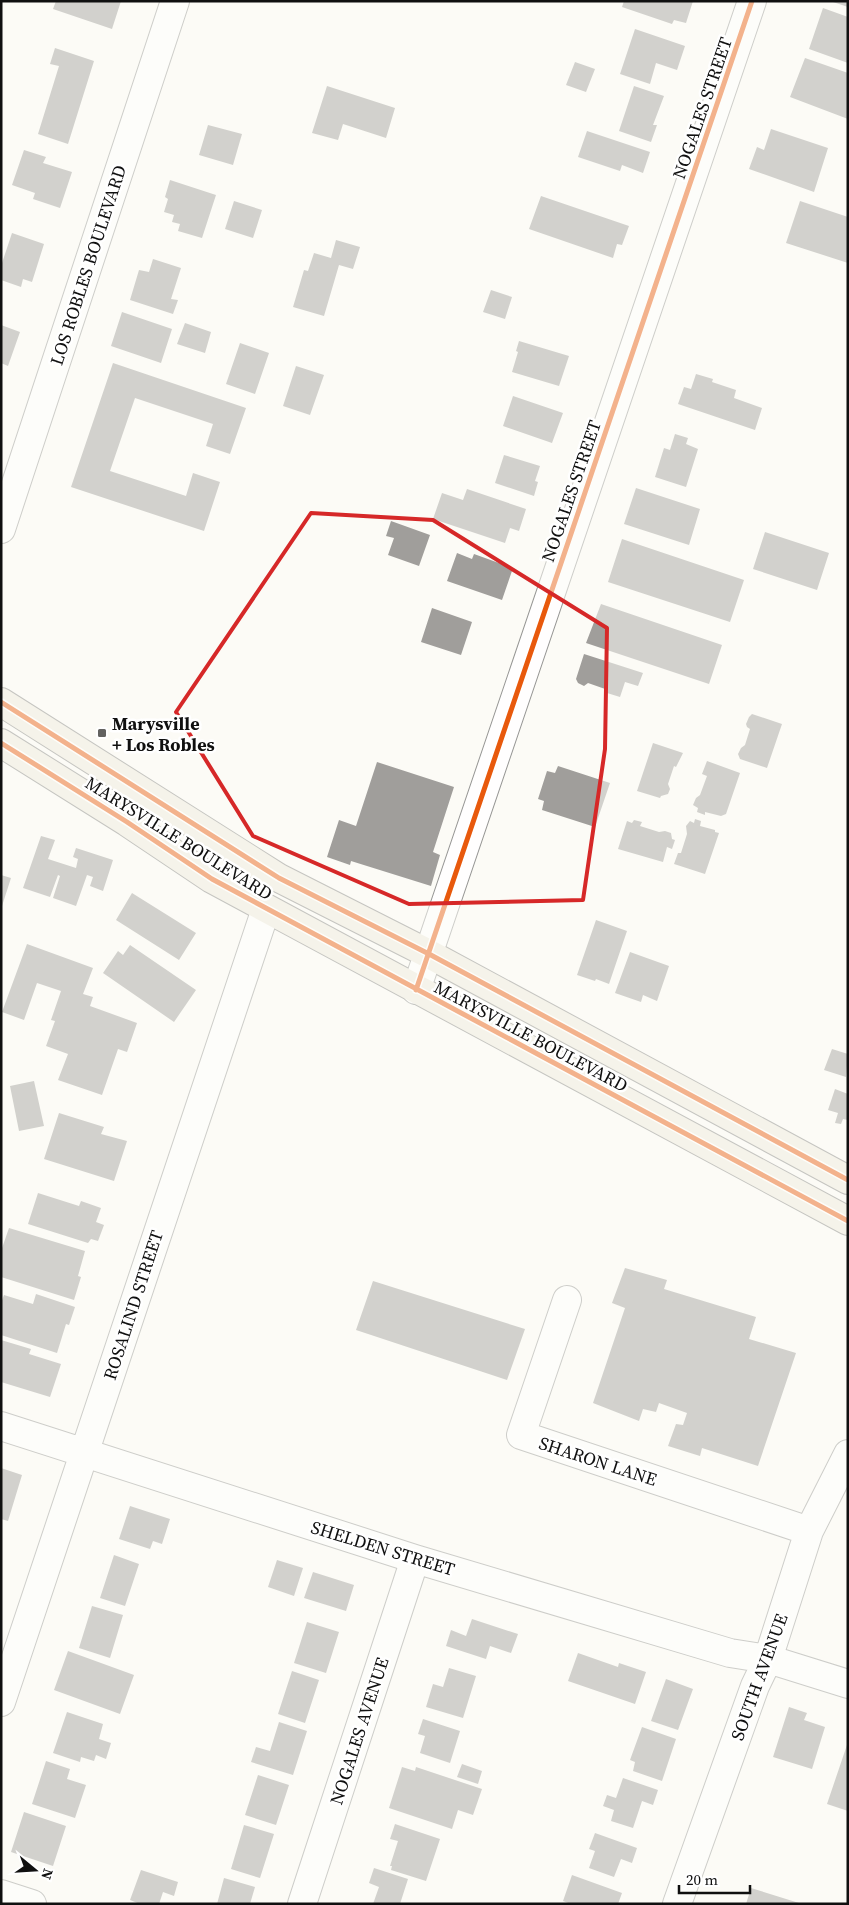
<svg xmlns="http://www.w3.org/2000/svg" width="849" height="1905" font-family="'Source Serif 4',serif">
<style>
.building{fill:#a09e9b}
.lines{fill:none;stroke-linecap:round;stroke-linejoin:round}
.minor-casing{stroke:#969694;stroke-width:30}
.major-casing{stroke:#848381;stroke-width:30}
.minor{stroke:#fffefe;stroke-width:28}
.major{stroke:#ede9db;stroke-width:28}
.cycleway-casing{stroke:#fff;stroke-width:8}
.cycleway{stroke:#e8590c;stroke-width:5}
.marked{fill:none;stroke:#d62828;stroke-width:4;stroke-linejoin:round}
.poi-dot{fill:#636260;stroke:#fff;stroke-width:2}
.labels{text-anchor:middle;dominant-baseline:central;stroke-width:5;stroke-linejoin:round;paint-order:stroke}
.street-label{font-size:18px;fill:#101010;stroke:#fff}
.poi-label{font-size:18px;font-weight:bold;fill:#101010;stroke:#fff;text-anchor:start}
</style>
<rect width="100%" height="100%" fill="#fcfbf6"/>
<path class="building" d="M56,1H121L112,29L53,9Z
M624,1H693L686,23L674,20L672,24L622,7Z
M833,1H848V7L833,2Z
M823,8L848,17V63L809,49Z
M635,29L685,46L677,70L656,63L650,84L620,74Z
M55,48L94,61L68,144L38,134L59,66L50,64Z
M805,58L848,73V119L790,97Z
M575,62L595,69L586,92L566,85Z
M327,86L395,108L386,138L343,124L338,140L312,133Z
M634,86L664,96L653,125H657L651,142L619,131Z
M208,125L242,134L233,165L199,155Z
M771,129L828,148L814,192L749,169L757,147L764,150Z
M587,131L650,152L643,173L622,165L620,171L578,157Z
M24,150L46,157L43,163L72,172L60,208L33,199L35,193L12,185Z
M170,180L216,195L202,238L178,231L180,224L172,222L174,215L164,212L168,199L165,197Z
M541,196L629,226L622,245L617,244L613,258L529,229Z
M234,201L262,210L253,238L225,229Z
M800,201L848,217V263L786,243Z
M12,233L44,244L32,282L23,279L21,287L1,280V266Z
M336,240L360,247L353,269L339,265L324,316L293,307L304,270L308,271L314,253L331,258Z
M153,259L181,268L171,299L178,300L173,314L130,300L139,270L149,272Z
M491,290L512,297L505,319L483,312Z
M122,312L172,329L161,363L111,346Z
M185,323L211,332L205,353L177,344Z
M1,325L20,332L8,366L1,363Z
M519,341L569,356L559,386L512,372L518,352L516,351Z
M240,343L269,353L255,394L226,384Z
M113,363L246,408L230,454L206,446L213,424L135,398L110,471L186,496L193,473L220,482L204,531L71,487Z
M296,366L324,375L310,415L283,406Z
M696,374L713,379L712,382L736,390L734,398L762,408L755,430L678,404L684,387L691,389Z
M513,396L563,413L552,443L503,426Z
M675,434L688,438L686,444L698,449L686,487L655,477L664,448L670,450Z
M504,455L540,466L535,481L538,482L534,496L495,483Z
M636,488L700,509L689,545L624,524Z
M467,489L526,509L519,531L510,528L505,543L433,519L442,493L463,500Z
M391,521L430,535L419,566L388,555L394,538L386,536Z
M765,532L829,553L817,590L753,569Z
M622,539L744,580L730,622L608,582Z
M457,553L472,559L474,554L513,568L502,600L447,581Z
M601,604L722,645L709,684L586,643Z
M432,608L472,622L461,655L421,642Z
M584,654L643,673L638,686L625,682L620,697L607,693L608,690L588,683L584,686L578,683L576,679Z
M752,714L782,724L767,768L740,759L738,754L741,748L745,745L750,729L747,727L746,724L749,717Z
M653,743L683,753L676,767L674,766L668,784L670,789L668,794L661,796L660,798L637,791Z
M707,761L740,773L726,814L721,816L705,812V815L697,812L698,808L693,805L696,798L700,795L707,776L702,774Z
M377,762L454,787L433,852L440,855L431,886L351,861L350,865L327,857L339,820L356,826Z
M558,766L610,783L595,827L542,810L544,801L538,799L547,771L555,773Z
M695,819L701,821L700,826L715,830V832L719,833L705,874L674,864L678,853H681L687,834L686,826L690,821L694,823Z
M634,820L642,822L640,826L659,832L665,831L671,833L672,839L675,840L672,849L667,847L663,862L618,849L627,821L632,823Z
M41,836L55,840L48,859L76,868L78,859L73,857L76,848L113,860L103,891L90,886L93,877L87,875L76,906L53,898L60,876L58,875L50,897L23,888Z
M1,875L11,878L2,906H1Z
M132,893L196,933L179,960L116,920Z
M596,920L627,931L609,984L596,979L595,981L577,975Z
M27,944L93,968L83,994L93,997L90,1006L137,1023L127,1052L118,1049L102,1095L58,1080L68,1054L46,1046L55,1021L51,1020L61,991L37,983L24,1020L2,1012Z
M130,945L196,990L174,1022L103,973L118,951L123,955Z
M630,952L669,966L657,1001L643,995L641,1002L615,993Z
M832,1049L848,1054L846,1077L824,1070Z
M34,1081L44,1126L19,1131L10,1086Z
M835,1089L848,1094V1120L843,1119L841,1124L835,1123L838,1113L828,1110Z
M59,1113L104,1127L101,1134L127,1141L114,1181L44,1159Z
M38,1193L79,1206L81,1201L101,1208L96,1222L104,1225L98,1241L91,1239L88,1243L28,1224Z
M9,1228L85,1251L78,1276L81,1277L74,1300L1,1277V1251Z
M625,1268L667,1280L664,1289L756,1317L749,1339L796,1353L758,1466L702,1448L700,1456L668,1446L676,1424L683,1425L687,1413L659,1403L656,1412L643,1409L639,1421L593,1403L625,1308L612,1303Z
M373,1281L525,1329L507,1380L356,1330Z
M36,1294L75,1307L69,1325L66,1324L57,1353L1,1335V1303L4,1295L33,1304Z
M1,1340L31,1349L29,1354L61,1364L50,1397L1,1382Z
M1,1468L22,1475L8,1521L1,1519Z
M130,1506L170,1519L162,1544L153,1541L150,1549L119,1539Z
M114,1555L139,1564L125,1606L100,1598Z
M277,1560L303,1568L294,1596L268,1587Z
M313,1572L354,1585L346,1611L304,1598Z
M92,1606L123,1615L110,1658L79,1648Z
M472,1619L518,1634L511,1653L490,1646L486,1659L446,1646L451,1630L466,1636Z
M307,1622L339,1632L326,1673L294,1663Z
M68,1651L134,1675L120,1714L54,1690Z
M578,1653L618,1667L619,1663L646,1672L635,1704L568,1681Z
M449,1668L476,1676L463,1718L426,1707L433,1684L443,1687Z
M292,1671L319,1680L305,1723L278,1714Z
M666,1679L693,1689L678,1730L651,1721Z
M789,1707L807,1713L804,1720L825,1727L812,1769L773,1757Z
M67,1712L103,1724L99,1739L111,1743L106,1759L96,1755L94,1761L81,1757L80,1762L53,1753Z
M423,1719L460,1731L450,1763L420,1753L425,1736L418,1734Z
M279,1722L307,1731L293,1775L251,1762L256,1747L270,1751Z
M642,1727L676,1739L662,1781L633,1771L635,1762L630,1760Z
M848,1742V1811L827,1804Z
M46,1761L70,1769L67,1779L86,1785L75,1818L32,1804Z
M462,1764L482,1771L478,1784L457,1777Z
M402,1767L415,1771L416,1767L482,1789L473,1815L458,1810L452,1829L389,1808Z
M258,1775L289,1785L276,1825L245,1815Z
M623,1778L658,1790L653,1805L642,1801L633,1828L611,1821L614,1810L603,1806L607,1795L616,1798Z
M24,1812L66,1826L53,1866L11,1852Z
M395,1824L440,1839L426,1881L391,1870L392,1866H390L398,1841L390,1839Z
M244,1825L274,1834L260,1878L231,1869Z
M595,1833L637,1848L632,1863L621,1859L614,1877L589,1868L595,1851L589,1849Z
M374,1868L408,1879L400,1904H373L379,1887L369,1883Z
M141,1870L178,1882L174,1896L163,1892L159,1904H140L130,1900Z
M572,1875L622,1893L618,1904H571L563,1901Z
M224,1878L255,1887L250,1904H217Z
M751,1888L799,1903V1904H746Z"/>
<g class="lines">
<defs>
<path id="minor" d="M1,529L175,1
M416,990L752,1
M567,1300L521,1435L809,1531
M1,1426L415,1559L730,1653L768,1659L848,1684
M1,1702L266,909
M1,1894L32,1904
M302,1904L415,1559
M677,1904L755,1686L768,1659L809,1531L848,1454"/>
<path id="major" d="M1,702L279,878L429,954L848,1180
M1,743L127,822L212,879L848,1221"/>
</defs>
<use href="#minor" class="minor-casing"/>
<use href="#major" class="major-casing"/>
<use href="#minor" class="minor"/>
<use href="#major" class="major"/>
<defs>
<path id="cycleway" d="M1,702L279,878L429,954L848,1180
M1,743L127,822L212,879L848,1221
M416,990L752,1"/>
</defs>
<use href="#cycleway" class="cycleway-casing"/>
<use href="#cycleway" class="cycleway"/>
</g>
<path d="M0 0H849V1905H0ZM311,513L433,520L607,628L605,749L583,900L409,904L253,836L176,712Z" fill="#fcfbf6" fill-opacity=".55" fill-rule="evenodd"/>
<path class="marked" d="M311,513L433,520L607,628L605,749L583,900L409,904L253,836L176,712Z"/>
<rect class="poi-dot" x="97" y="728" width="10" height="10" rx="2.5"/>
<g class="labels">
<g class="street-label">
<text transform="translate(702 108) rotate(-71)">NOGALES STREET</text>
<text transform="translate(88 265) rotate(-72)">LOS ROBLES BOULEVARD</text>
<text transform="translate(571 491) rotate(-71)">NOGALES STREET</text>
<text transform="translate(179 838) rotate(32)">MARYSVILLE BOULEVARD</text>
<text transform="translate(531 1036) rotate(28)">MARYSVILLE BOULEVARD</text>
<text transform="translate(133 1305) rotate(-72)">ROSALIND STREET</text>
<text transform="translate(598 1461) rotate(18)">SHARON LANE</text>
<text transform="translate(383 1548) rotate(17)">SHELDEN STREET</text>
<text transform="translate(759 1677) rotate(-70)">SOUTH AVENUE</text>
<text transform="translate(359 1731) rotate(-72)">NOGALES AVENUE</text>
</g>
<g class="poi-label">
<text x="112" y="723">Marysville<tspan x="112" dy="21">+ Los Robles</tspan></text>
</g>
</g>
<rect width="849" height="1905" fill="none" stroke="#101010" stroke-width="5"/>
<g transform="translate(35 1870) rotate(108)" stroke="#ffffff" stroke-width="4" paint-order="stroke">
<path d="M0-4L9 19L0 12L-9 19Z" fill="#101010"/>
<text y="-8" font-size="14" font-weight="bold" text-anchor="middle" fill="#101010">N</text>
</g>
<path d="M679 1885v8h71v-8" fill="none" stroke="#101010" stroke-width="2.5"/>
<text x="686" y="1885" font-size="15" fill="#101010" stroke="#ffffff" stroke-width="4" paint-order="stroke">20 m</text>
</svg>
